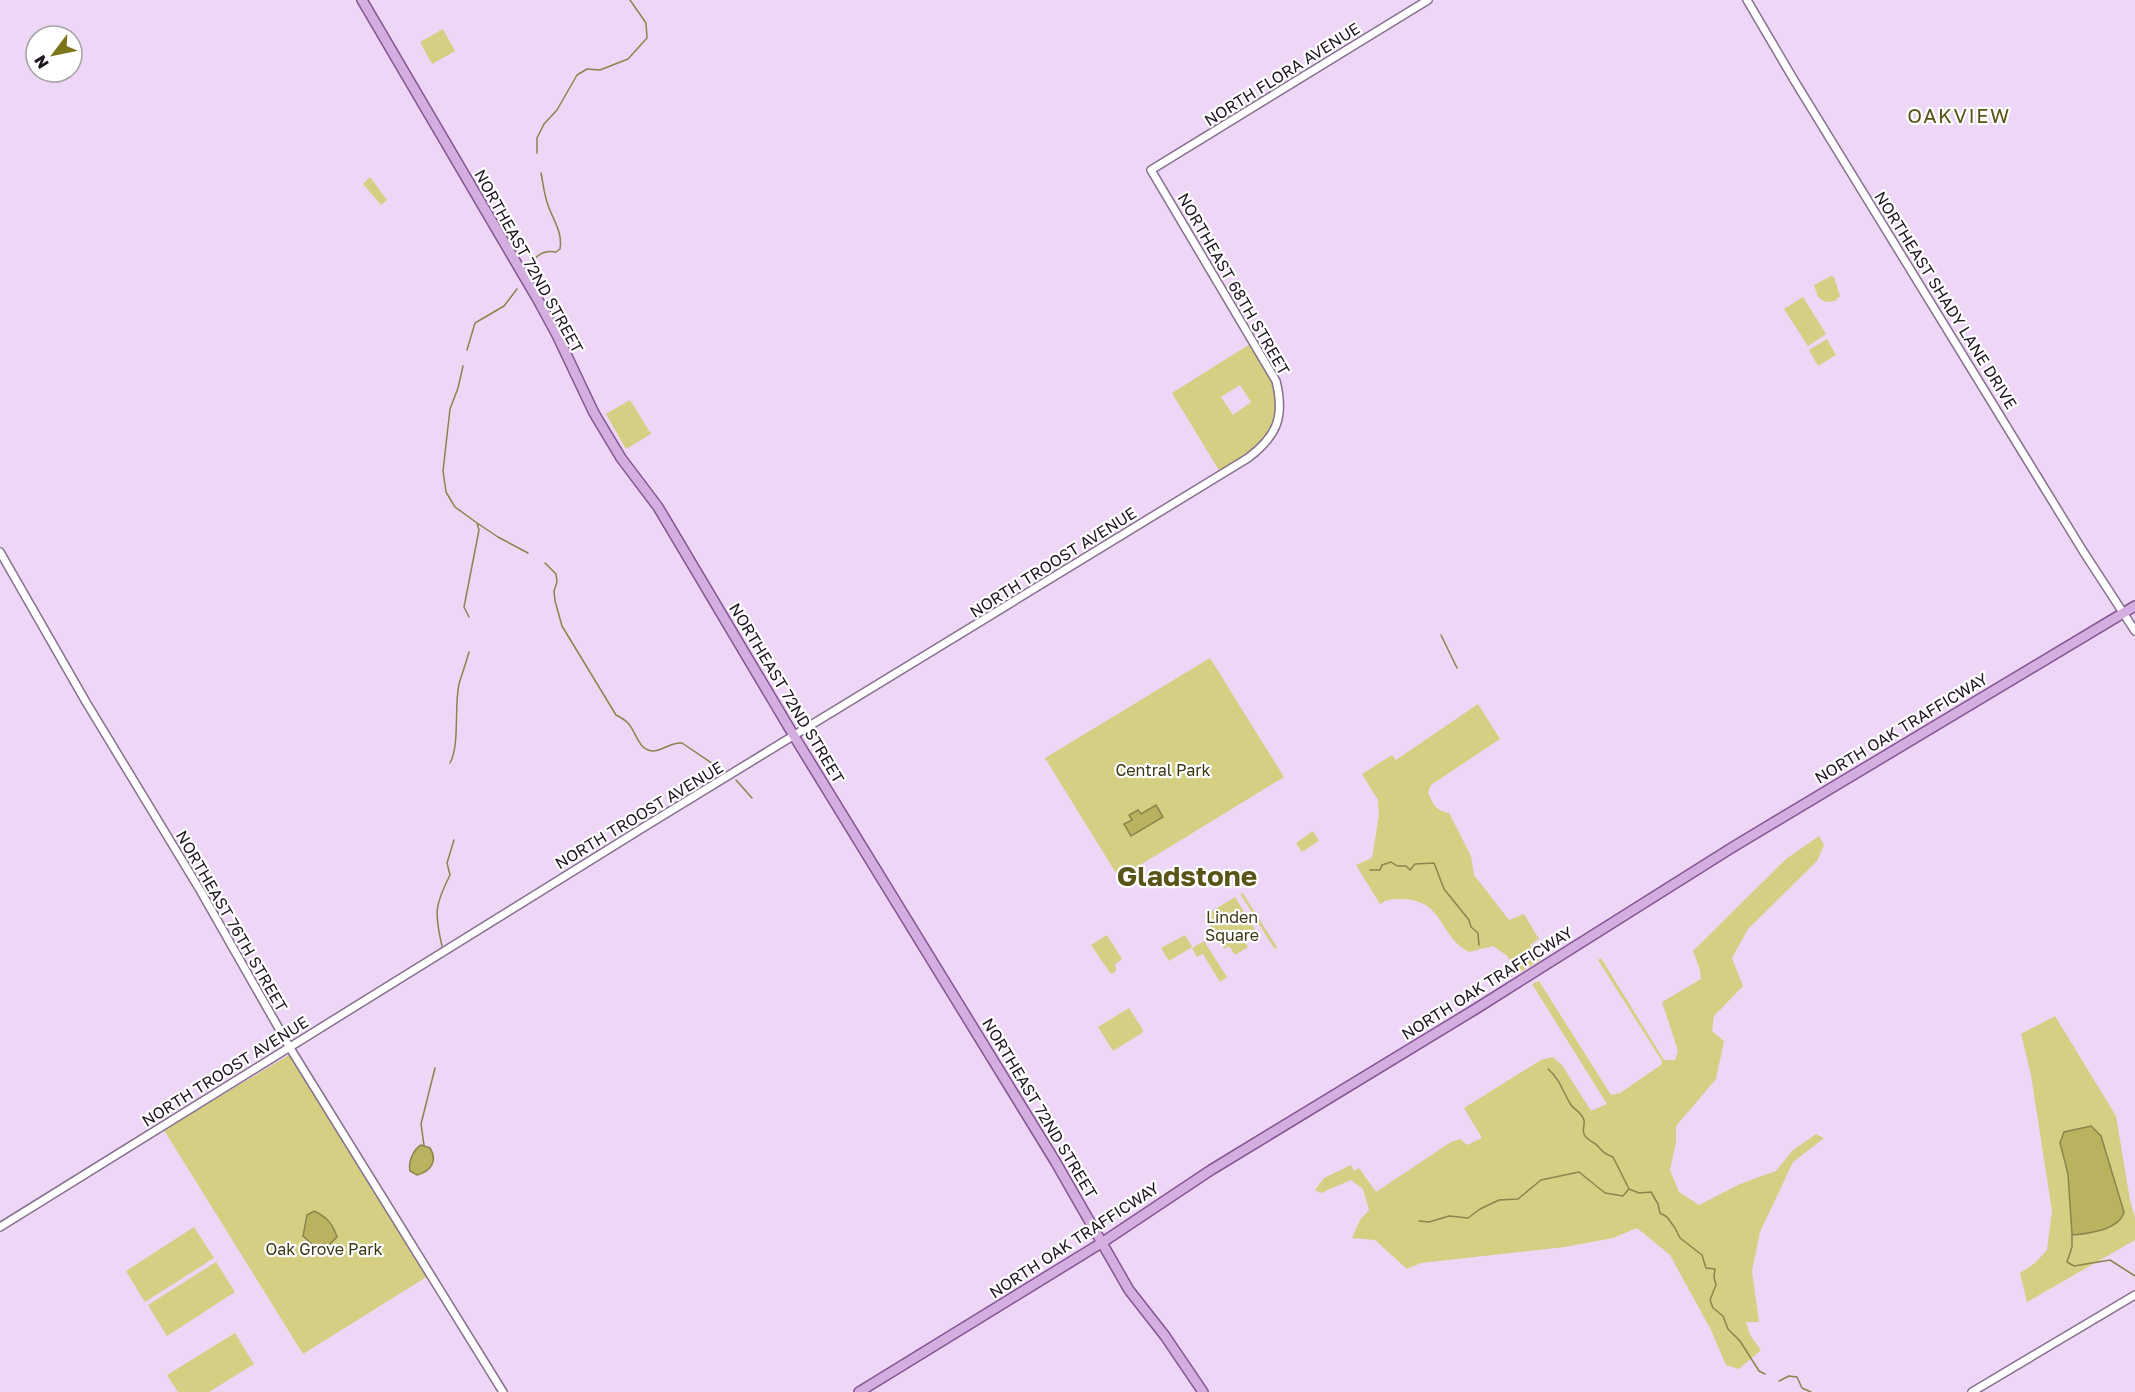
<svg xmlns="http://www.w3.org/2000/svg" width="2135" height="1392" font-family="'Golos Text',sans-serif">
<style>
.green{fill:#d4cf83;fill-rule:evenodd}
.water{fill:#b9b360;stroke:#8b844d;stroke-width:1.5}
.lines{fill:none;stroke-linecap:round;stroke-linejoin:round}
.stream{stroke:#8b844d;stroke-width:1.5}
.minor-casing{stroke:#86718d;stroke-width:10}
.major-casing{stroke:#835691;stroke-width:12}
.minor{stroke:#fff;stroke-width:7}
.major{stroke:#d5aee1;stroke-width:9}
.labels{text-anchor:middle;dominant-baseline:central;stroke-width:4.5;stroke-linejoin:round;paint-order:stroke}
.street-label{font-size:16px;fill:#1f1621;stroke:#fff}
.park-label{font-size:16px;fill:#3a3713;stroke:#fff}
.quarter-label{font-size:20px;letter-spacing:1.5px;fill:#585316;stroke:#fff}
.town-label{font-size:28px;font-weight:bold;fill:#585316;stroke:#fff}
</style>
<rect width="100%" height="100%" fill="#eed6f6"/>
<path class="green" d="M443,29L455,51L432,64L420,42Z
M370,177L387,200L381,205L363,184Z
M1831,276L1834,277L1840,296L1835,301L1825,302L1818,297L1814,285Z
M1803,297L1826,334L1808,346L1784,309Z
M1827,339L1836,355L1818,366L1809,350Z
M1250,344C1270,376 1294,413 1259,445C1248,456 1233,463 1220,472L1172,393ZM1240,385L1251,402L1233,415L1221,397Z
M630,400L651,434L626,449L606,414Z
M1210,658L1284,777L1119,878L1045,758Z
M1478,704L1500,739L1431,785L1428,792C1433,804 1435,810 1449,813L1471,856L1474,875L1509,920L1524,914L1539,939L1530,945L1540,960L1520,972L1506,955L1493,946L1469,952C1438,935 1444,900 1402,899C1392,899 1388,899 1380,904L1356,865L1372,858L1379,815L1378,800L1362,774L1392,755L1396,760Z
M1313,831L1319,841L1302,852L1296,843Z
M1819,836L1824,845L1817,861L1748,929L1732,958L1743,986L1714,1016L1712,1031L1724,1041L1716,1079L1676,1126V1142L1670,1170L1679,1192L1699,1205L1740,1184L1776,1171L1792,1151L1816,1134L1824,1138L1793,1162L1760,1232L1752,1271L1759,1322H1746L1750,1335L1761,1350L1739,1369L1726,1365L1711,1330L1670,1255L1637,1228L1613,1238L1565,1247L1421,1263L1407,1269L1375,1240L1352,1238L1360,1220L1369,1210L1363,1189L1351,1180L1321,1193L1315,1190L1324,1178L1351,1165L1354,1171L1359,1168L1376,1192L1451,1142L1460,1139L1467,1145L1482,1138L1464,1108L1541,1060L1553,1057L1562,1065L1591,1111L1607,1104L1532,984L1539,981L1611,1095L1620,1093L1661,1065L1662,1061L1598,960L1601,958L1664,1060H1675L1678,1051L1662,1002L1701,979L1700,970L1693,951L1786,859Z
M1242,892L1277,947L1276,949L1274,948L1241,895Z
M1235,897L1257,933L1244,941L1248,947L1235,955L1229,946L1224,949L1204,916Z
M1107,935L1122,959L1115,964L1116,971L1111,974L1091,945Z
M1185,935L1192,947L1169,961L1161,948Z
M1204,941L1227,977L1220,982L1203,954L1197,957L1192,948Z
M1129,1008L1143,1030L1142,1033L1113,1051L1098,1027Z
M2055,1016L2116,1116L2130,1200L2135,1218V1240L2027,1302L2020,1273L2035,1263L2047,1250L2052,1211L2031,1075L2021,1034Z
M289,1055L428,1276L303,1354L164,1130Z
M194,1227L214,1258L145,1302L126,1271Z
M216,1262L235,1292L167,1336L148,1305Z
M235,1333L254,1364L209,1392H178L167,1375Z"/>
<path class="water" d="M1156,805L1163,817L1131,836L1124,824L1132,820L1129,815L1138,810L1141,814Z
M2091,1126L2101,1136L2124,1212C2119,1230 2090,1233 2074,1235L2072,1234L2068,1174L2060,1143L2064,1132Z
M421,1145L430,1148C438,1161 431,1171 417,1175L410,1171C408,1162 413,1150 421,1145Z
M314,1211C327,1217 333,1224 337,1237L330,1244L314,1246L303,1236L307,1215Z"/>
<g class="lines">
<path class="stream" d="M537,153V138L544,124L557,110L577,75L587,69L600,70L628,59L647,38L646,23L630,0
M529,268C534,256 543,250 556,252L560,249C563,231 552,219 547,202C544,193 543,183 541,173
M467,350L475,323L504,306L517,289
M463,366L458,388L450,409L443,471L446,492L455,507L477,523L479,530L464,607L469,617
M477,523L498,537L528,553
M545,563L556,574L557,582L554,591L555,601L562,626L616,715C620,717 625,720 628,723C637,733 638,751 654,751C664,750 671,742 682,743L725,772
M1441,635L1457,668
M450,763C460,745 454,706 459,684C462,674 466,663 469,652
M736,780L752,798
M1370,870H1380L1382,865L1391,862L1397,866H1406L1410,870L1415,864L1434,863L1444,889L1469,920L1471,927L1478,933L1479,945
M442,946C434,912 435,905 450,875L447,863L454,840
M1548,1069C1560,1079 1563,1092 1571,1105C1575,1110 1582,1113 1584,1120C1585,1125 1582,1129 1584,1134C1586,1139 1590,1140 1594,1143C1602,1148 1599,1152 1613,1157L1629,1189L1639,1193L1651,1192L1658,1204L1660,1213L1667,1217L1675,1228L1680,1238L1702,1255L1706,1268L1715,1269L1714,1277L1716,1285L1710,1300L1713,1308L1723,1316L1728,1329L1740,1341L1759,1371L1765,1374
M424,1145L421,1124L435,1068
M1419,1221L1429,1222L1449,1216L1468,1218L1480,1209L1499,1200L1518,1199L1541,1180L1579,1172L1605,1193L1623,1196L1628,1190
M2072,1234V1247L2067,1262L2074,1266L2110,1260L2135,1276
M1779,1381L1789,1376L1797,1377L1802,1388L1811,1392"/>
<defs>
<path id="minor" d="M1747,0L1794,80L2083,551L2135,631
M0,552L86,702L200,890L290,1048L503,1392
M0,1227L649,824L1248,458C1277,436 1285,417 1276,381L1151,170L1428,0
M1972,1392L2135,1295"/>
<path id="major" d="M362,0L538,300L557,335L594,413L621,458L658,507L794,736L1055,1161L1129,1290L1165,1336L1203,1392
M859,1392L1103,1242L1211,1170L1474,1010L1733,847L2135,606"/>
</defs>
<use href="#minor" class="minor-casing"/>
<use href="#major" class="major-casing"/>
<use href="#minor" class="minor"/>
<use href="#major" class="major"/>
</g>
<g class="labels">
<g class="street-label">
<text transform="translate(1282 74) rotate(-32)">NORTH FLORA AVENUE</text>
<text transform="translate(529 261) rotate(61)">NORTHEAST 72ND STREET</text>
<text transform="translate(1234 284) rotate(60)">NORTHEAST 68TH STREET</text>
<text transform="translate(1946 300) rotate(58)">NORTHEAST SHADY LANE DRIVE</text>
<text transform="translate(1053 562) rotate(-32)">NORTH TROOST AVENUE</text>
<text transform="translate(787 693) rotate(59)">NORTHEAST 72ND STREET</text>
<text transform="translate(1901 728) rotate(-31)">NORTH OAK TRAFFICWAY</text>
<text transform="translate(639 815) rotate(-31)">NORTH TROOST AVENUE</text>
<text transform="translate(232 921) rotate(60)">NORTHEAST 76TH STREET</text>
<text transform="translate(1487 983) rotate(-32)">NORTH OAK TRAFFICWAY</text>
<text transform="translate(225 1071) rotate(-32)">NORTH TROOST AVENUE</text>
<text transform="translate(1040 1108) rotate(59)">NORTHEAST 72ND STREET</text>
<text transform="translate(1074 1240) rotate(-33)">NORTH OAK TRAFFICWAY</text>
</g>
<g class="park-label">
<text x="1163" y="770">Central Park</text>
<text x="1232" y="917">Linden<tspan x="1232" dy="18">Square</tspan></text>
<text x="324" y="1249">Oak Grove Park</text>
</g>
<g class="quarter-label">
<text x="1959" y="115">OAKVIEW</text>
</g>
<g class="town-label">
<text x="1187" y="875">Gladstone</text>
</g>
</g>
<g transform="translate(54 54) rotate(238)"><circle r="28" fill="#ffffff" stroke="#a5a2a6" stroke-width="1.5"/>
<path d="M0-4.5L10 22L0 15L-10 22Z" fill="#7c7519"/>
<text y="-9" font-size="16" font-weight="bold" text-anchor="middle" fill="#1f1621">N</text>
</g>
</svg>
